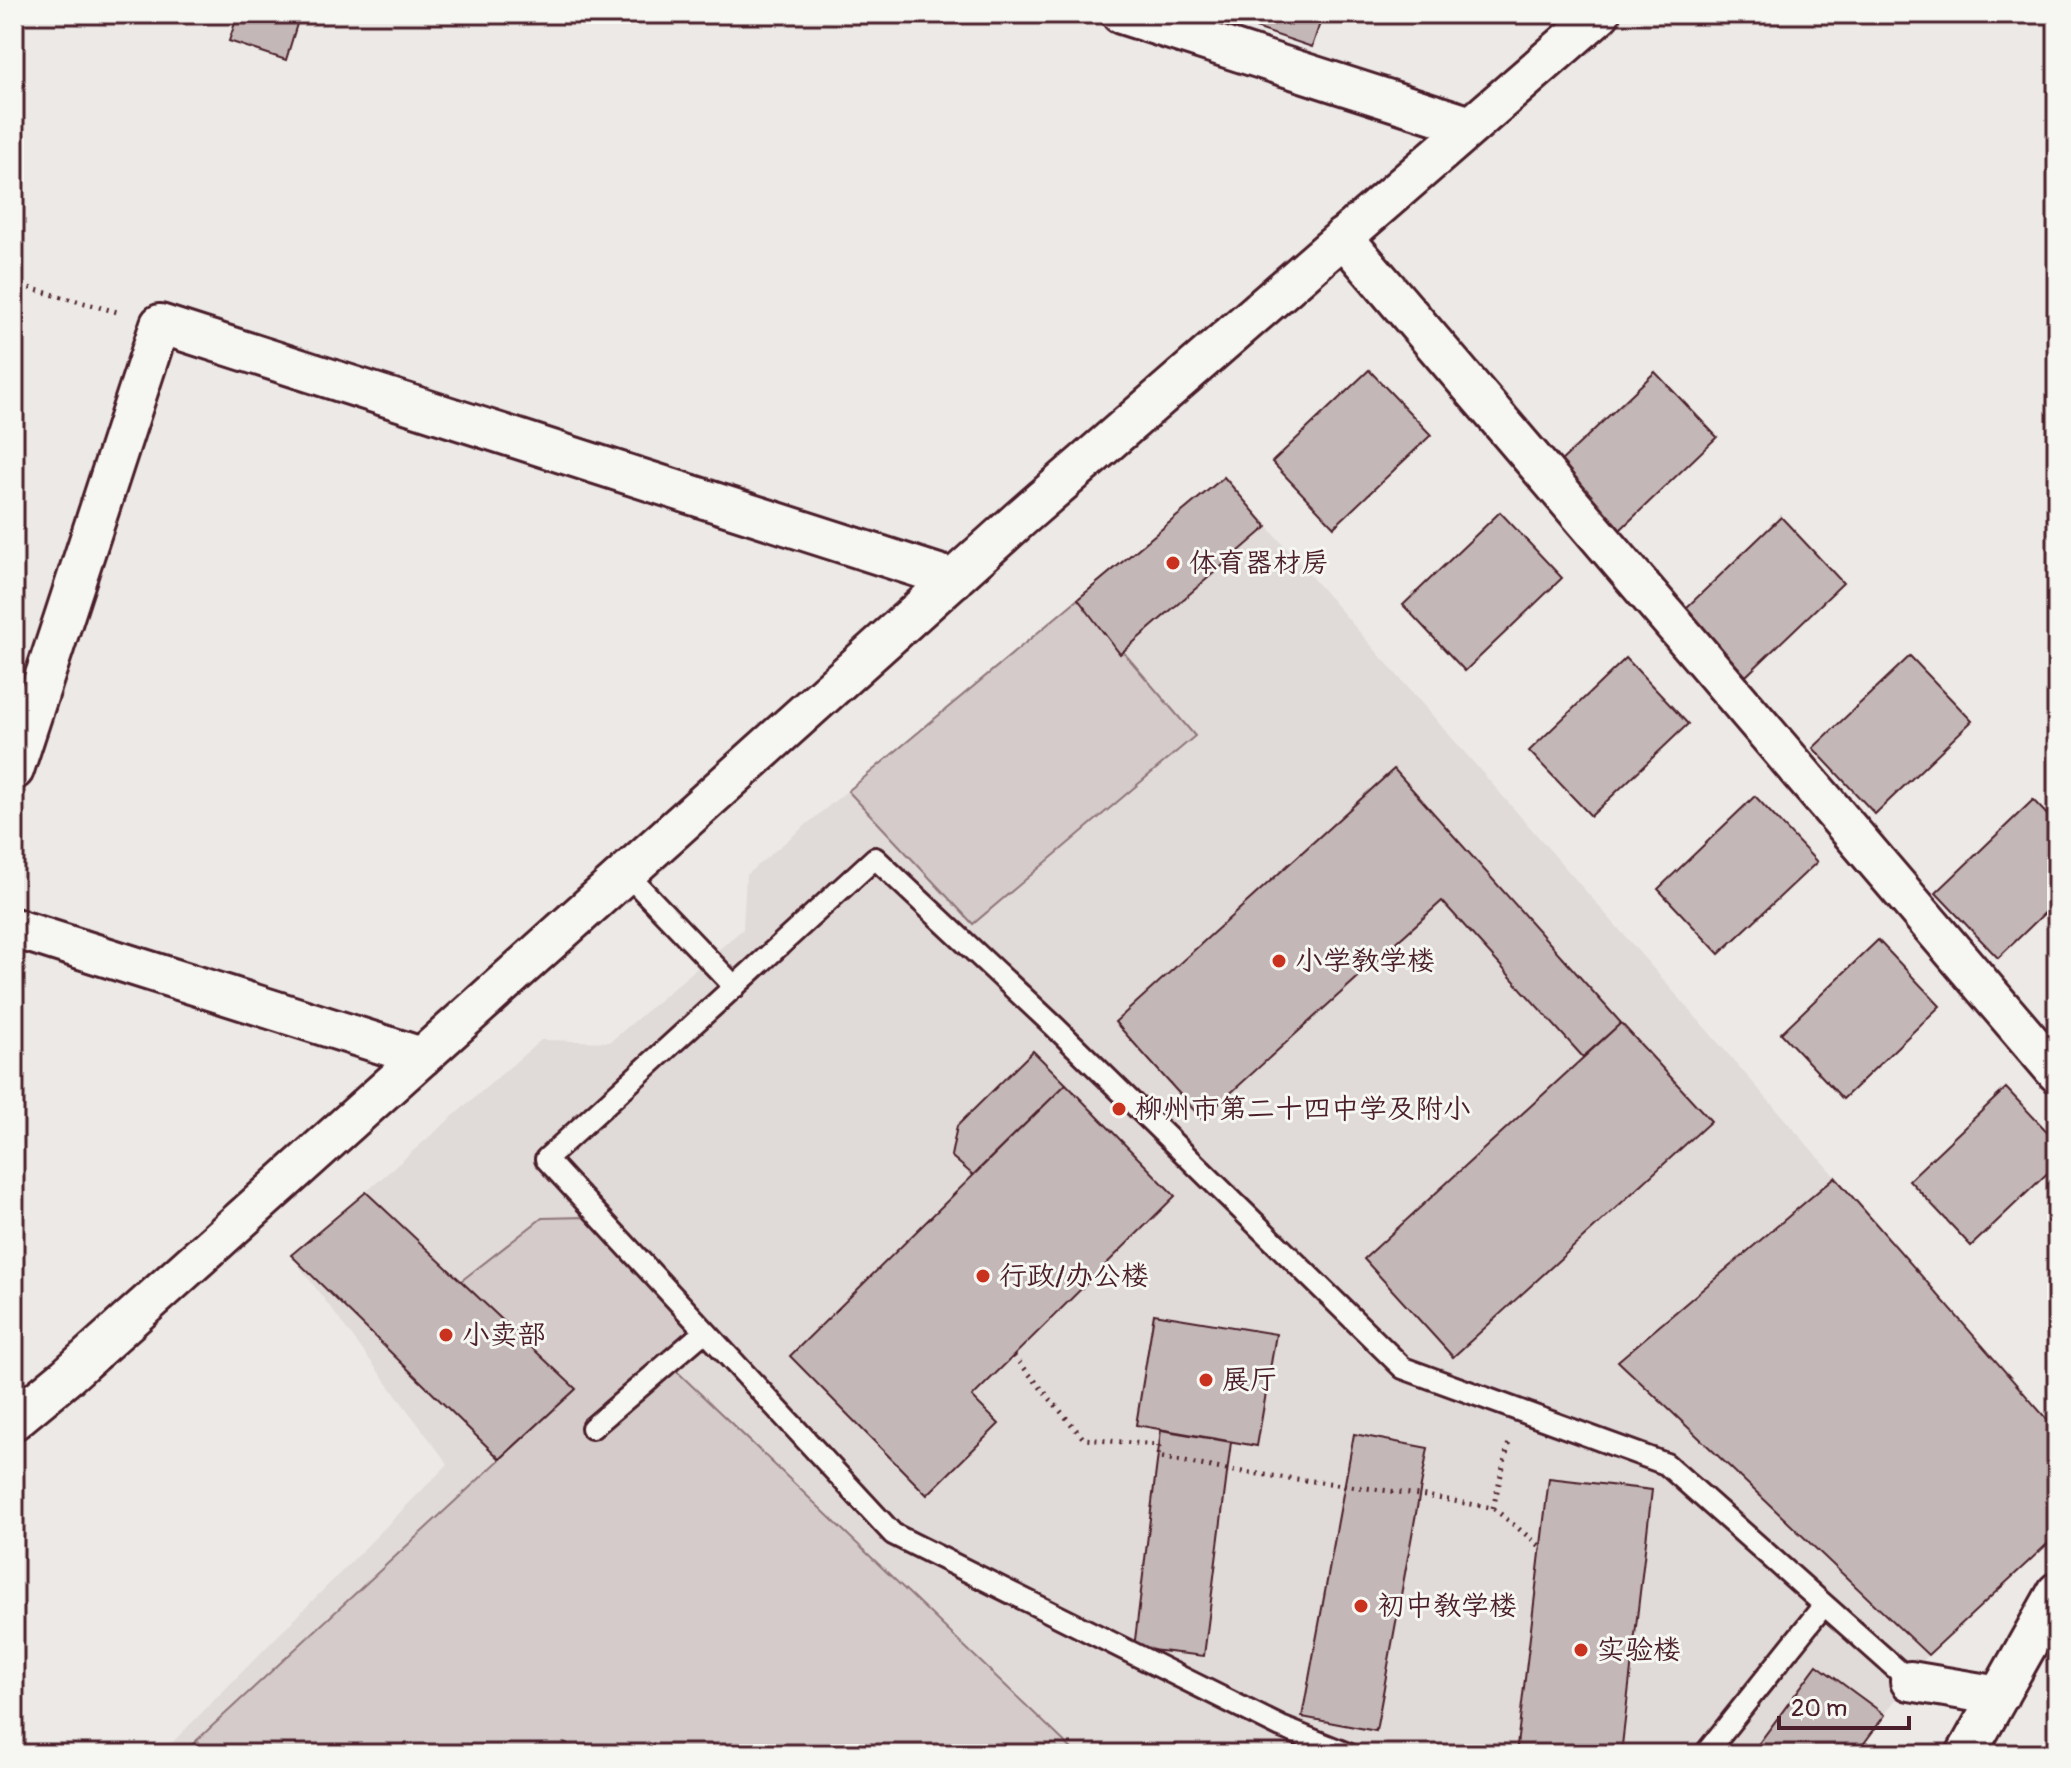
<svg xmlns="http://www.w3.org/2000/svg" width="2071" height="1768" font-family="Pangolin,'LXGW WenKai TC',sans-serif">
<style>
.built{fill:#e0dad8}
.green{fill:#d4cbca;stroke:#8f757a;stroke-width:2}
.building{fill:#c4b7b7;stroke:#4a1f2b;stroke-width:2}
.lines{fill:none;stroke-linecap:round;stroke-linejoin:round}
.service-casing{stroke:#4a1f2b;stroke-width:26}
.minor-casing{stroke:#4a1f2b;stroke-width:44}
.path{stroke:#4a1f2b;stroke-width:5;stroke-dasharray:2 6;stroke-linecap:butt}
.service{stroke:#f6f6f2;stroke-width:20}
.minor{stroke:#f6f6f2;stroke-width:38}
.poi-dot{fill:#c8321e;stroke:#f6f6f2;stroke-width:3}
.labels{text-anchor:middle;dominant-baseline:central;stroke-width:6;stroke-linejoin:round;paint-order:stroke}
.poi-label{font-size:28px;fill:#4a1f2b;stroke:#f6f6f2;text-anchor:start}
</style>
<rect width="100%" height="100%" fill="#ece9e6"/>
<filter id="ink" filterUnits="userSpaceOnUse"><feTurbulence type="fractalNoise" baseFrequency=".0125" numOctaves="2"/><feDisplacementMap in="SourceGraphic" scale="16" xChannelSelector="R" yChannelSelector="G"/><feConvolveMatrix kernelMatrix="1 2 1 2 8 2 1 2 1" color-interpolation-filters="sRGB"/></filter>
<g filter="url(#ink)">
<path class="built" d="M1224,477L2057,1431L1928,1655L1856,1754H161L448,1464L291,1255L366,1192L541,1040L610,1042L743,929L746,875Z"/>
<path class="green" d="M1078,599L1195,736L973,924L848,791Z
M586,1217L693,1330L664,1359L1077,1754H182L575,1390L461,1281L542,1218Z"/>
<path class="building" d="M238,14H300L286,60L229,41Z
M1260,14H1323L1312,47L1256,28Z
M1369,370L1431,435L1334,527L1272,462Z
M1655,372L1717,437L1620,530L1558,464Z
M1224,477L1267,527L1120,654L1078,599Z
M1500,512L1562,578L1465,671L1403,605Z
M1781,517L1843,583L1746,676L1684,610Z
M1910,656L1972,721L1875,814L1813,748Z
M1626,658L1688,724L1591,816L1529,751Z
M1394,769L1621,1023L1583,1057L1442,901L1202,1119L1115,1022Z
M1755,796L1817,862L1719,954L1658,889Z
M2033,800L2057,825V901L1998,958L1936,893Z
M1878,940L1940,1006L1843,1099L1781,1033Z
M1621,1023L1711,1121L1453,1357L1364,1259Z
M1033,1051L1066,1084L973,1175L951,1156L957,1126Z
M1066,1084L1175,1196L972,1397L999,1424L927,1495L790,1356Z
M2006,1088L2057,1142V1164L1971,1246L1909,1180Z
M1835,1177L2057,1431V1535L1928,1655L1618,1361Z
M366,1192L576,1389L500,1459L291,1255Z
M1154,1314L1276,1334L1257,1446L1136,1425Z
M1161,1430L1231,1442L1204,1656L1134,1648Z
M1354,1434L1428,1448L1376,1731L1302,1717Z
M1549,1478L1652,1490L1621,1754H1516Z
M1817,1665L1885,1715L1856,1754H1751Z"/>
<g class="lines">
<defs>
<path id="service" d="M626,873L735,987
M592,1428L705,1331
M1348,1754L1281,1727L893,1534L546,1159L875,858L1055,1027L1403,1368L1666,1464L1910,1681
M1705,1754L1824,1605"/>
<path id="minor" d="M1121,14L1471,126
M1343,237L2057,1073
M14,770L160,324L954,579
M14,928L422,1057
M14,1420L66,1377L1021,518L1600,14
M1910,1681L1999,1696
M1966,1754L2057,1592"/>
</defs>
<use href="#service" class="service-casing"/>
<use href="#minor" class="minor-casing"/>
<path class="path" d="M14,284L121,313
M1014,1356L1084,1439L1159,1445L1158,1457L1227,1470L1420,1495L1493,1508L1540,1546
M1493,1508L1509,1442"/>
<use href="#service" class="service"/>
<use href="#minor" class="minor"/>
</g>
</g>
<g class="poi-dot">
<circle cx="1173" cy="563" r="8"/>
<circle cx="1279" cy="961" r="8"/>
<circle cx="1119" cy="1109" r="8"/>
<circle cx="983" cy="1276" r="8"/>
<circle cx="446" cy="1335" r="8"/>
<circle cx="1206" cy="1380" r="8"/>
<circle cx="1361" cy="1606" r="8"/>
<circle cx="1581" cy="1650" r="8"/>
</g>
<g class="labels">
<g class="poi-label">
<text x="1189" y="563">体育器材房</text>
<text x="1295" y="961">小学教学楼</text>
<text x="1135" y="1109">柳州市第二十四中学及附小</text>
<text x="999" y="1276">行政/办公楼</text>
<text x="462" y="1335">小卖部</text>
<text x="1222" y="1380">展厅</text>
<text x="1377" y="1606">初中教学楼</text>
<text x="1597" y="1650">实验楼</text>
</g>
</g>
<rect width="2071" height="1768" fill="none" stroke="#f6f6f2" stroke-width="48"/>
<rect x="24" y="24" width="2023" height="1720" fill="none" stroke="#4a1f2b" stroke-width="3" filter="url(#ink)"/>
<path d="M1779 1716v12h130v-12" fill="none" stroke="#4a1f2b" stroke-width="4"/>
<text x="1791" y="1716" font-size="24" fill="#4a1f2b" stroke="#f6f6f2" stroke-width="6" paint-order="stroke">20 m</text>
</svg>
